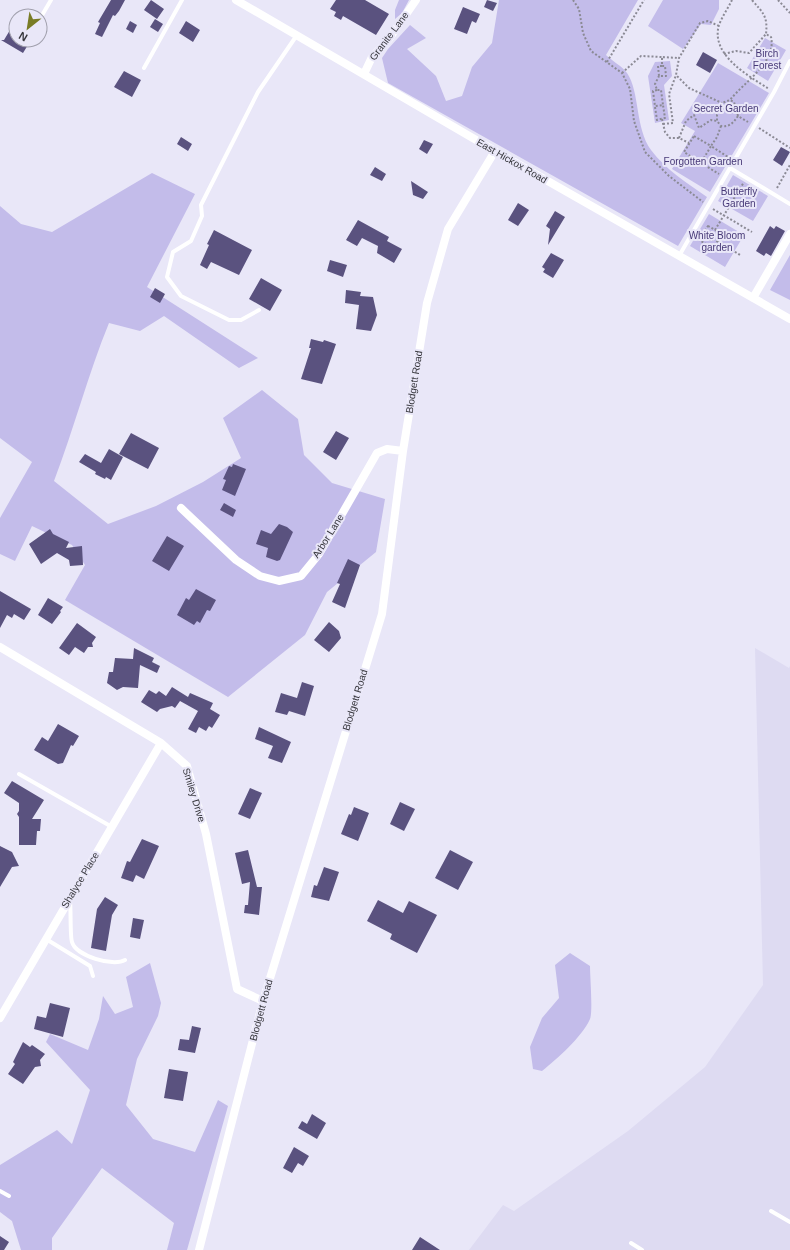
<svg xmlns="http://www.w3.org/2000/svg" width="790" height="1250" font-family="Arial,sans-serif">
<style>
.built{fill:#dedbf2}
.green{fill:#c3bcea}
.building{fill:#5a527f}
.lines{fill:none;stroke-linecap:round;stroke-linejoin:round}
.path{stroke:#8b8a95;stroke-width:2;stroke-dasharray:2 2;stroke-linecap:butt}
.lane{stroke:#fff;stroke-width:4}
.street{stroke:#fff;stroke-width:8}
.labels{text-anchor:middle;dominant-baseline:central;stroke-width:4;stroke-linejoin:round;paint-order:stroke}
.street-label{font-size:10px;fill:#36363c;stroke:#e9e7f8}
.park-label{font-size:10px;fill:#473977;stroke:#e9e7f8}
</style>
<rect width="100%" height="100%" fill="#e9e7f8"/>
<path class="built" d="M755,648L789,668L790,666V1250H469L503,1205L514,1211L628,1131L705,1067L763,985Z"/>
<path class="green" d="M399,0H409L402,13L395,19V10Z
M499,0H638L606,55C612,61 622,66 627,73C640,92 635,128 651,150C666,170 687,183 707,197L678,246L388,83L382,58L388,49L410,25L426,38L407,49L436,76L446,101L462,96L472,67L492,43Z
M663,0H719V9L711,25L701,24L683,49L648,26Z
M765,38L786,50L768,81L747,68Z
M670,61L672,76L664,85L669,120L655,123L648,76L655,62Z
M718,63L769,93L710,192L672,169L695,131L681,123Z
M152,173L195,194L147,287L258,358L239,368L164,316L140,331L109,323C88,374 74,429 54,481L108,524L156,506L203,482L241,458L223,418L262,390L298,419L304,455L332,483L385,499L376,552L327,592L305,635L228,697L65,600L85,565L72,545L32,526L15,561L0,554V518L32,462L0,438V206L21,224L52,232Z
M733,175L768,196L753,221L718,201Z
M709,214L744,235L725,267L690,246Z
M790,255V300L770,290Z
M570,953L590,966C590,976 593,1012 590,1019C582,1037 557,1059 542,1071L533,1069L530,1047L542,1018L559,998L555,965Z
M150,963L161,1003L158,1016L137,1059L126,1105L153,1139L195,1152L218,1100L228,1106L187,1250H167L174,1223L102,1168L52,1238V1250H21L12,1221L0,1212V1165L57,1130L72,1144L90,1090L46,1042L50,1034L88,1050L99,1019L103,996L115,1014L133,1007L126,977Z"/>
<path class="building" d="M111,0H125L119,11L115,16L113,15L102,37L95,34L100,23L98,22Z
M151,0L164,9L157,19L144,10Z
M336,0H365L389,14L376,35L343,16L341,20L334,16L336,12L330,9Z
M487,0L497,3L493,11L484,7Z
M463,7L480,14L476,23L472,21L467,34L454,29Z
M155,19L163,24L158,32L150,27Z
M16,20V40H31L23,53L1,40H4Z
M130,21L137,25L133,33L126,29Z
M186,21L200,30L193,42L179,33Z
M703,52L717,60L710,73L696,65Z
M124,71L141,80L132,97L114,87Z
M181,137L192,144L188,151L177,144Z
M424,140L433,144L427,154L419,149Z
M781,147L790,152L782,166L773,160Z
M375,167L386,174L382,181L370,175Z
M411,181L428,192L423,199L413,195Z
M518,203L529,210L518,226L508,220Z
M555,211L565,217L548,245L550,229L546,226Z
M358,220L389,237L387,241L402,249L394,263L377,253L378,246L362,238L357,246L346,240Z
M770,226L774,229L776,226L785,231L771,256L766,253L764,256L756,251Z
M214,230L252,250L239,275L211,262L207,269L200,265L209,245L207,244Z
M710,231L715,235L713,241H709L707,238Z
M551,253L564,260L553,278L543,272L545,269L542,267Z
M330,260L347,265L343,277L327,271Z
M261,278L282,290L270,311L249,299Z
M155,288L165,294L160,303L150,297Z
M346,290L361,292L360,296L373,297L377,315L371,331L356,329L359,305L345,303Z
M311,339L323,342L324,340L336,344L322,384L301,379L311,348H309Z
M336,431L349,438L336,460L323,452Z
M131,433L159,448L148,469L119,454Z
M109,449L123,457L111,480L106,477L105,479L95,474L96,472L79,462L85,454L101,463Z
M233,464L246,469L235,496L222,490L226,480L223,479L229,466L232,467Z
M224,503L236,510L233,517L220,510Z
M279,524L287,527L293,532L280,560L277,561L266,557L268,548L256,544L261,530L271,534Z
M50,529L53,534L69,542L66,548L82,546L83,565L70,566L69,560L57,553L41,564L29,544Z
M167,536L184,546L169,571L152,561Z
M348,559L360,565L345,608L332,602L340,584L337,583Z
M196,589L216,600L210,611L207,610L200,623L197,621L194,625L177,615L186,598L189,600Z
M0,591L31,609L24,620L14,614L12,618L7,615L0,628Z
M48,598L63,607L60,611L61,612L52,624L38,615Z
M329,622L339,631L341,638L329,652L314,640Z
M77,623L96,637L92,643L93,647H88L84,653L75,647L69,655L59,648Z
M134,648L154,658L152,662L160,666L157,673L140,665L138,688L123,687L117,690L107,683L109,672H113L115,658L133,659Z
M302,682L314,686L305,716L289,711L287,715L275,712L281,693L297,698Z
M172,687L188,697L190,693L213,703L210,709L220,715L212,728L209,726L206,731L199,727L196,733L188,729L198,711L180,701L175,708L172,706L160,709L157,712L141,702L149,690L156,694L159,691L166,696Z
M58,724L79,736L73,746L71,745L63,763L58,764L34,750L42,737L48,741Z
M259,727L291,742L282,763L268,758L273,746L255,739Z
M12,781L44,800L32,819H41L40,831H37L36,845H19V817L17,814L19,811V803L4,793Z
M250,788L262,793L250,819L238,814Z
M400,802L415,809L404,831L390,824Z
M354,807L369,813L358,841L341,834L349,814L351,815Z
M142,839L159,846L144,879L136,875L133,882L121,878L127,861L130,862Z
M0,846L12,852L19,866L12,867L0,887Z
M248,850L257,887H262L259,915L244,913L245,905H248L250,882L242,884L235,853Z
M450,850L473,862L458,890L435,878Z
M324,867L339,872L329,901L311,897L314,885L317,886Z
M105,897L118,905L112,915L106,951L91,948L97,909Z
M378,900L403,913L409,901L437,915L417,953L390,939L392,934L367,921Z
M133,918L144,920L140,939L130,937Z
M50,1003L70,1008L63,1037L34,1029L37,1016L46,1018Z
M192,1026L201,1028L195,1053L178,1050L180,1039L189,1040Z
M23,1042L30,1047L32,1045L45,1054L40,1060L41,1066L35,1067L23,1084L8,1074L15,1064L13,1062Z
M169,1069L188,1072L183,1101L164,1098Z
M312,1114L326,1123L317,1139L298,1128L302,1121L307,1124Z
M294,1147L309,1156L303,1166L298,1163L292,1173L283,1168Z
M0,1236L9,1242L4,1250H0Z
M420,1237L440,1250H412Z"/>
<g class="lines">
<path class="path" d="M573,0L579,9L583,33L591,51L622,73L630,89L634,121L645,152L669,176L703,202
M732,0C728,8 722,17 719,25C710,55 749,76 769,89
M752,0C763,13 768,16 766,34
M778,0L790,13
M719,26L708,21L700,23L679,58L676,75L689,88L722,103
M724,54L736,51L749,53L766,34L771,37C777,62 744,82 730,100
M607,62L644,0
M662,66H658L659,76H666L665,66H662V57L679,58
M622,73L641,56L662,57
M657,90L653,91L655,106L663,105L661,90H657L655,84L659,76
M655,107L657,120L665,118L663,105
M738,116C733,123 730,127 721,126L717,121V115L722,103L730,100L734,102L738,116L748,122
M662,119L665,132L670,138H679L689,143
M663,124L673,123L669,94L676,75
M721,126L717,137L711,146L728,157
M759,128L790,148
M694,136L711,146L701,163L684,152Z
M679,138L686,121L694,115L699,128L711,120L717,121
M701,163L719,174
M777,188L790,165
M713,209L752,232
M708,226L722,234L713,248L699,240Z
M715,230L744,182
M718,241L740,255"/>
<path class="lane" d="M41,17L51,0
M144,68L182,0
M730,168L790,204
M679,256L774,92L790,61
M259,310L241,320H229L181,296L167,277L173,252L191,241L202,216L201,205L258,92L297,35
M19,774L112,827
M70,901C71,909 70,937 72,942C76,956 113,967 125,960
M46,939L90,966L93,976
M0,1191L9,1196
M771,1211L790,1222
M631,1243L642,1250"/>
<path class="street" d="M236,0L495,151L790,319
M364,74L372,57L389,39L416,0
M753,298L790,234
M181,508L236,560L260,576L279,581L301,576L319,554L377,453L387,449L403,451
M0,647L161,743L187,766L206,834L237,989L263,1001
M0,1018L161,743
M199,1250L263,1001L382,614L403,451L427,303L448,229L495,151"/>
</g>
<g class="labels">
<g class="street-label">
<text transform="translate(389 36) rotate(-53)">Granite Lane</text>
<text transform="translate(512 161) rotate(30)">East Hickox Road</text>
<text transform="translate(414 382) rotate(-81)">Blodgett Road</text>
<text transform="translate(328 536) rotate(-58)">Arbor Lane</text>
<text transform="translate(355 700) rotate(-73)">Blodgett Road</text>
<text transform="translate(194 795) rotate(73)">Smiley Drive</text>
<text transform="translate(80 880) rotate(-59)">Shalyce Place</text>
<text transform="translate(261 1010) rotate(-75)">Blodgett Road</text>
</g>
<g class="park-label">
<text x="767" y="53">Birch<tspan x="767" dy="12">Forest</tspan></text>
<text x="726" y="108">Secret Garden</text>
<text x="703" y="161">Forgotten Garden</text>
<text x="739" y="191">Butterfly<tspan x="739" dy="12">Garden</tspan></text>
<text x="717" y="235">White Bloom<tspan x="717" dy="12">garden</tspan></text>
</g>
</g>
<g transform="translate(28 28) rotate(210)"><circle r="19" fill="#e9e7f8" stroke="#a1a0ad"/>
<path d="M0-3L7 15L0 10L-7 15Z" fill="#797c25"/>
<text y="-6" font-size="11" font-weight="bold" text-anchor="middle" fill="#36363c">N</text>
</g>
</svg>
